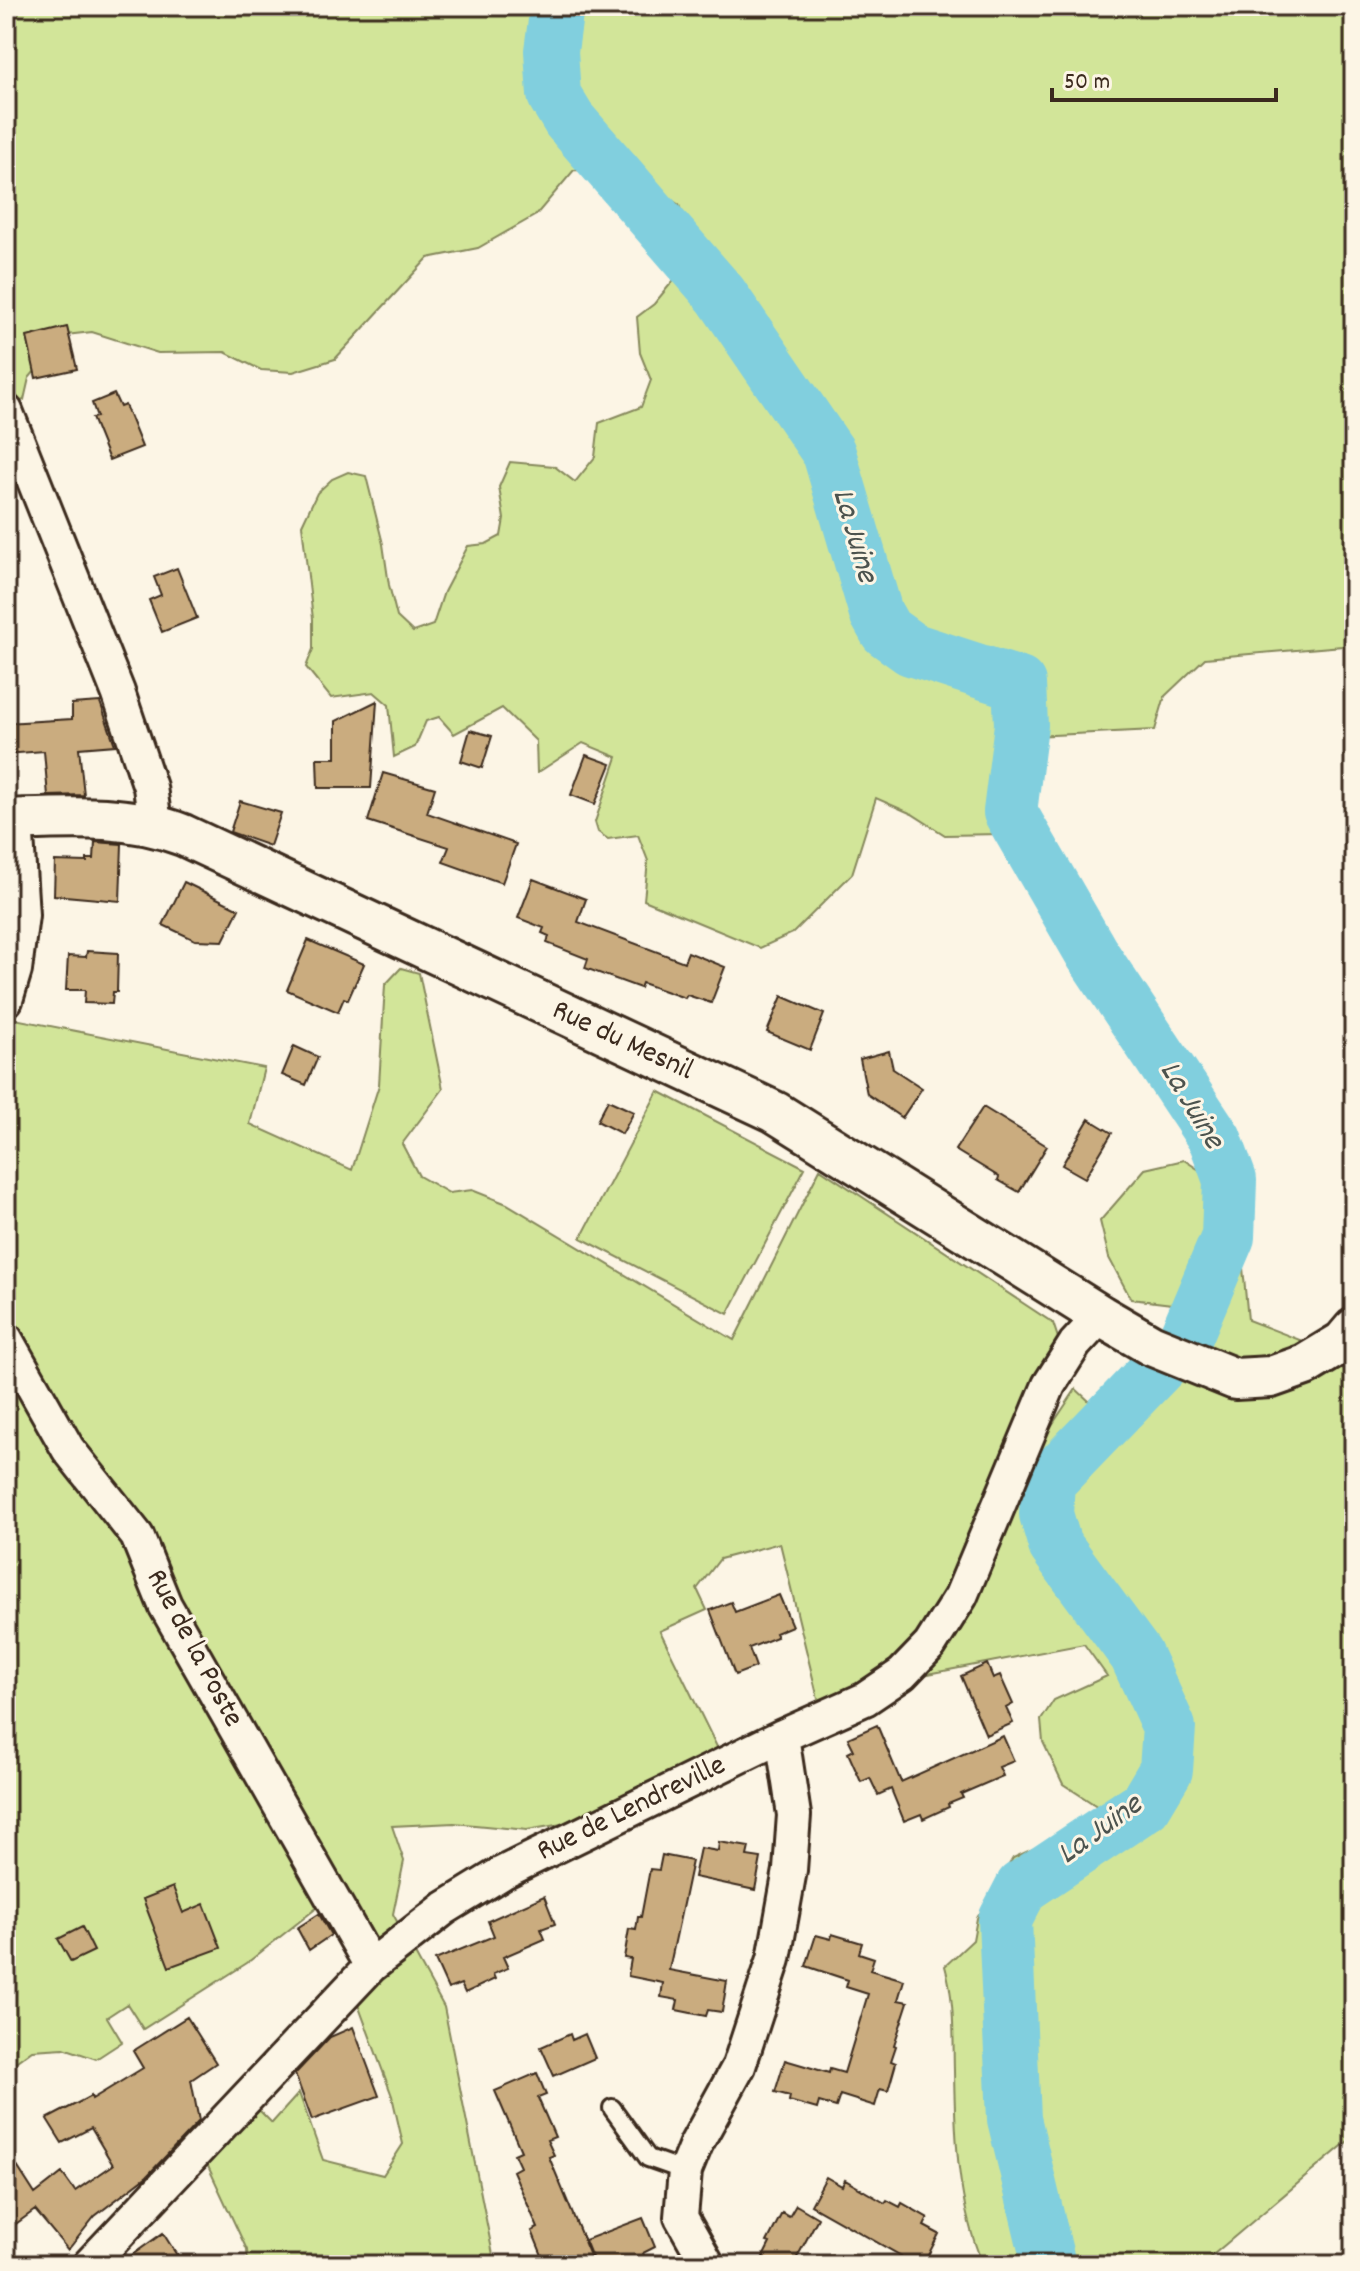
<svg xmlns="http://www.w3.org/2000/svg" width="1360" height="2271" font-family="Dekko,sans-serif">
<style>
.green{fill:#d2e599;stroke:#86885c;stroke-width:2}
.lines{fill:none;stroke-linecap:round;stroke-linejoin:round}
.river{stroke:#81cfde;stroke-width:54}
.building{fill:#caac7f;stroke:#3b2a1e;stroke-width:2}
.service-casing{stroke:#3b2a1e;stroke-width:22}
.minor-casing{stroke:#3b2a1e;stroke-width:38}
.tertiary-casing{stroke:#3b2a1e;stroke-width:46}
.service{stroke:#fcf5e5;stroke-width:16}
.minor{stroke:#fcf5e5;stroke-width:32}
.tertiary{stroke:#fcf5e5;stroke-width:40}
.labels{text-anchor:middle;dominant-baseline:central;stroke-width:6;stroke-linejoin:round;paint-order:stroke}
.street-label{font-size:30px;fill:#3b2a1e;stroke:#fcf5e5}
.water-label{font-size:32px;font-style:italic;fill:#4c534e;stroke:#fcf5e5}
</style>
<rect width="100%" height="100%" fill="#fcf5e5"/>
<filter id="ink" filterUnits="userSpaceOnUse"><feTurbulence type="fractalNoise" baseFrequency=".0125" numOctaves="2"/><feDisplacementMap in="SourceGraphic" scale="16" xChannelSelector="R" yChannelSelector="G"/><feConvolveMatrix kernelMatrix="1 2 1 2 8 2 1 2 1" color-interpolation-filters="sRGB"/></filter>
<g filter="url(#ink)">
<path class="green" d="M6,6H1354V645L1205,658L1165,696L1155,730L1033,736L1036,764L1030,808L1001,834L945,835L912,814L876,798L852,874L793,933L760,948L644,900L648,861L638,835L608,839L598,832L595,822L617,757L583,743L537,773L536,741L502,708L454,734L439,717L426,721L415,747L394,757L389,705L374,692L331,698L306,667L313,649V619L302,525L317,493L332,479L348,472L366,476L383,544L389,585L397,617L413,632L433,625L444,592L468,546L486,544L501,536L504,519L499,487L510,462L554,466L575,482L595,457L599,423L641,407L651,380L640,353L637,317L654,304L697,252L679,205L633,174L574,170L536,215L478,248L428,258L335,359L293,372L261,370L225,352L158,353L92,332L66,335L29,378L24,400L6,406Z
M401,968L419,973L443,1089L402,1144L419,1176L449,1193L472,1190L507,1204L734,1340L820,1169L1053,1323L1061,1347L1032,1455L1076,1389L1116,1426L1160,1375L1171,1388L1209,1331L1172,1304L1131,1299L1109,1258L1100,1221L1145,1169L1184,1160L1236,1194L1248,1320L1354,1361V2136L1201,2265H983C957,2203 955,2137 954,2071C953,2035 955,2001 945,1966L973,1940L977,1918L1013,1858L1109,1814L1063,1784L1043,1742L1041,1720L1054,1700L1107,1676L1084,1644L923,1675L873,1715L820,1707L780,1543L720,1559L697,1589L707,1610L660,1631L720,1753L562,1824L527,1830L454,1823L392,1826L404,1861L393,1914L444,2007L495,2265H248L247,2250L206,2162L255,2106L272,2123L299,2093L323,2160L383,2175L403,2144L392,2096L347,1975L365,1964L328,1899L247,1963L143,2029L127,2004L107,2017L122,2042L96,2059L64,2048L32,2050L6,2069V1028L15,1019L264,1068L250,1124L352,1170L379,1085L385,985Z
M658,1091L805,1168L728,1314L581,1238Z"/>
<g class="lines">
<path class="river" d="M557,6L551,51L554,95L569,120L721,295L829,453L876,613L886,631L911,649L1019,684L1021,725L1010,812L1092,954L1215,1139L1230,1180L1228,1237L1184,1341L1048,1482L1046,1514L1055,1545L1136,1655L1169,1727L1166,1770L1145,1805L1022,1887L1005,1920L1014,2119L1049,2265"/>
</g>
<path class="building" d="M67,327L77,369L36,378L27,337Z
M114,394L120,407L125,405L142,447L109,460L92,418L97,417L92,403Z
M177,568L197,618L162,632L149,600L161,595L154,577Z
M377,701L371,788H318L317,758H336V721Z
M100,702L115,745L79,748L84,795L48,796L44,751L6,754V723L72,719V704Z
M470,730L492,736L482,768L461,761Z
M586,755L611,764L595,804L571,795Z
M383,773L435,788L427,813L516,844L502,883L443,862L449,847L368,821Z
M240,801L281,813L270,846L230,832Z
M95,842L122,844L120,901L54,895L55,861L87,862V859H94Z
M533,879L586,899L578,922L684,962L688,952L725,967L711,1003L687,995L685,998L642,983L640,988L585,968L588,959L547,943L549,936L542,933L544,928L518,918Z
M184,882L239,909L223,941L195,940L163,925Z
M308,940L364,964L348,1000L344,998L338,1012L287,990Z
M87,951L118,953L117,992H113L112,1004L84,1003L85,990H66L68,956L86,957Z
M782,996L824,1014L810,1050L767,1032Z
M294,1046L318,1057L306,1085L282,1075Z
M889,1051L893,1069L922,1088L902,1118L867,1094L860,1059Z
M608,1100L634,1112L622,1134L597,1121Z
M983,1107L1047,1146L1019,1192L998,1180L999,1177L955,1150Z
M1089,1119L1112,1133L1085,1178L1062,1165Z
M779,1595L792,1626L775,1633L777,1637L749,1648L756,1667L735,1675L710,1610L731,1602L735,1612Z
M987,1664L993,1678L1000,1675L1013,1704L1006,1708L1013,1723L986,1735L961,1676Z
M877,1725L901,1782L1003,1736L1014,1761L999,1767L1003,1776L961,1794L963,1798L948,1804L949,1807L923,1819L921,1814L904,1821L891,1789L878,1795L870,1778L861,1782L848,1753L854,1750L848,1738Z
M719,1842L749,1847L747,1856L761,1858L755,1890L694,1877L700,1848L718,1851Z
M662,1855L692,1861L669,1970L727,1981L722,2012L708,2010L706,2016L676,2010L678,2000L661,1997L663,1983L628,1976L631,1959L624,1958L629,1929L636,1930L638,1917H641L650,1869L659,1870Z
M173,1887L183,1913L204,1904L221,1948L169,1967L143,1899Z
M544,1896L555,1924L541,1929L545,1939L503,1957L508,1968L493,1974L495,1979L465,1993L461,1984L448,1989L435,1960L494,1936L488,1921Z
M319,1914L331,1935L309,1950L297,1928Z
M82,1927L94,1951L71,1962L58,1939Z
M832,1934L862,1943L859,1953L874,1958L870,1970L904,1980L898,2000L908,2002L894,2045L896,2046L891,2061L896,2063L888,2091L880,2089L875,2106L840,2095L836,2107L819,2102L817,2109L789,2101L790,2096L775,2092L785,2060L829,2073L830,2069L844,2073L868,1994L846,1987L848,1980L806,1966L816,1935L831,1939Z
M187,2017L216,2063L191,2080L199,2121L147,2176L95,2216L68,2250L35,2210L6,2231V2149L35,2194L62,2173L75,2191L113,2165L91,2128L62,2143L47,2119L91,2096L92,2099L143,2068L133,2051Z
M353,2027L379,2096L312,2120L295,2074L330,2037Z
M570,2034L572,2040L585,2034L595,2058L554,2076L541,2047Z
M537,2073L546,2095L538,2098L555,2137L547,2140L554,2155L549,2157L591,2258L574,2265H554L550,2255L543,2258L532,2231L538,2228L513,2171L520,2167L514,2154L521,2151L495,2091Z
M826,2177L842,2186L845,2180L885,2203L887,2200L900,2207L902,2203L928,2218L924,2226L939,2234L923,2265H896L901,2256L811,2205Z
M796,2205L818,2218L793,2265H777L763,2257L770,2243L767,2242L782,2213L789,2217Z
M643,2218L655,2247L643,2253L645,2258L627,2265H595L585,2240Z
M163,2233L183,2265H118Z"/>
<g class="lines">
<defs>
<path id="service" d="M612,2108L648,2158L685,2171"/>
<path id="minor" d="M6,411L118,692L150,787L155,824
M6,1000L15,970L22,915L16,820
M6,1339L68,1449L137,1536L165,1605L371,1966
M89,2265L371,1966L445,1908L502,1873L782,1736L865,1699L902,1674L930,1645L961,1596L1049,1385L1075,1344L1101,1316
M708,2265L681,2217L685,2171L696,2144L739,2066L774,1959L790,1870L794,1815L782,1736"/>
<path id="tertiary" d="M6,820C66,818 127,813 183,835L775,1112L1101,1316L1151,1345L1235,1379L1271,1377L1305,1365L1343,1342L1354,1329"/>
</defs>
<use href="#service" class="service-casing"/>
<use href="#minor" class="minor-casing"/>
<use href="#tertiary" class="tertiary-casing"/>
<use href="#service" class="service"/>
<use href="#minor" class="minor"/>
<use href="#tertiary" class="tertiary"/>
</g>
</g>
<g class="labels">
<g class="street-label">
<text transform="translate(622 1042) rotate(25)">Rue du Mesnil</text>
<text transform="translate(193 1649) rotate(62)">Rue de la Poste</text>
<text transform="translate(632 1810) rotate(-26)">Rue de Lendreville</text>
</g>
<g class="water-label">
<text transform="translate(853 536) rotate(74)">La Juine</text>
<text transform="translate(1190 1106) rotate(59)">La Juine</text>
<text transform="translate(1101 1831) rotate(-36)">La Juine</text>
</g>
</g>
<rect width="1360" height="2271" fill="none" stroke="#fcf5e5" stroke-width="32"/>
<rect x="16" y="16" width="1328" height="2239" fill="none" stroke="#3b2a1e" stroke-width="3" filter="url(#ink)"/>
<path d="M1052 88v12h224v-12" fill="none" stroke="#3b2a1e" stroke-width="4"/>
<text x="1064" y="88" font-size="24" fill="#3b2a1e" stroke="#fcf5e5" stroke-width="6" paint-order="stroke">50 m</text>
</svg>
